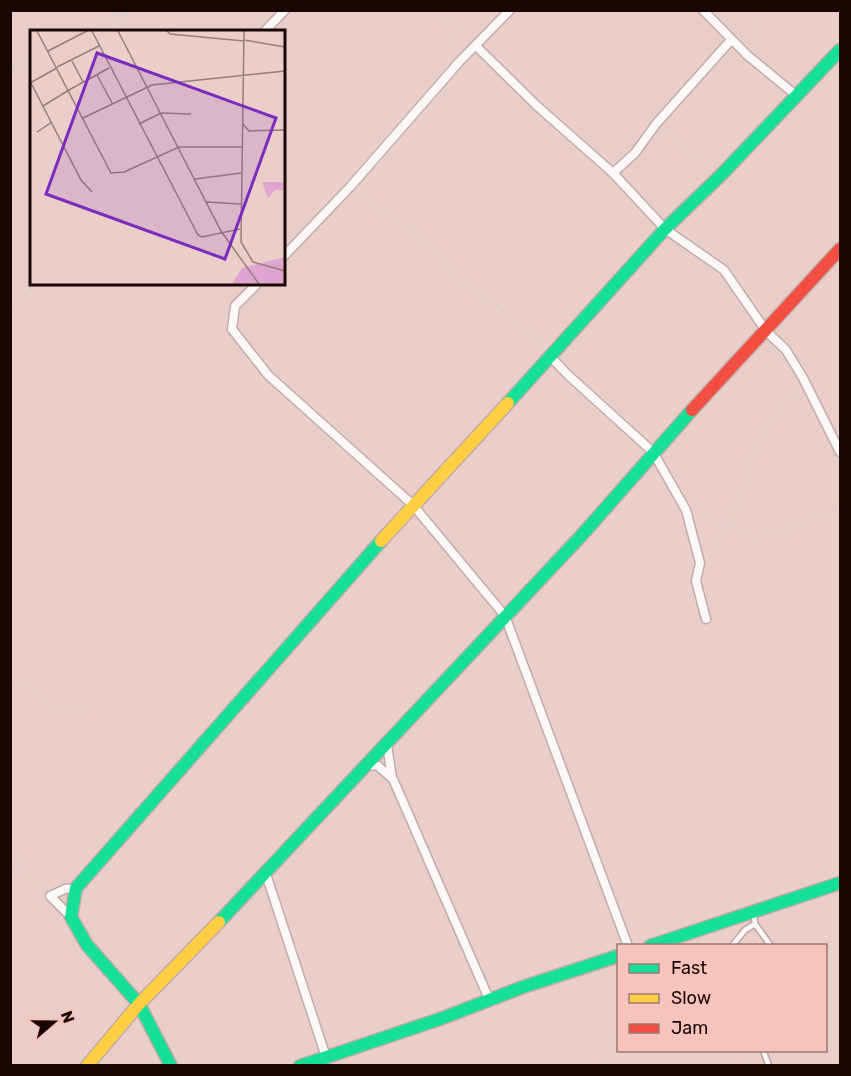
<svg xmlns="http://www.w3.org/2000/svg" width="851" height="1076" font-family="Rubik,sans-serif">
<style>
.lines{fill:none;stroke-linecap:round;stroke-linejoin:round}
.lane-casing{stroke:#c3aca8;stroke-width:8}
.street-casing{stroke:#c3aca8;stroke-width:11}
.fast-casing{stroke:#c3aca8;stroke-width:15}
.slow-casing{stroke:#c3aca8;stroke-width:15}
.jam-casing{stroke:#c3aca8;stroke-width:15}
.path{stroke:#d7cfce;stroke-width:1.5;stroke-dasharray:4.5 4.5;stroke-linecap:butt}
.lane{stroke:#fcf8f7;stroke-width:4.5}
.street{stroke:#fcf8f7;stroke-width:8}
.fast{stroke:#16e098;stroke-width:12}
.slow{stroke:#ffcf43;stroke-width:12}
.jam{stroke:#f24e42;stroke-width:12}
.inset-road{fill:none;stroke:#977e7b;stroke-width:1.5}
.view{fill:#7b2cbf;fill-opacity:0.15;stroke:#7b2cbf;stroke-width:3}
.inset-edge{fill:none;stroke:#1a0605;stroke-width:3}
</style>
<rect width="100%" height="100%" fill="#eaceca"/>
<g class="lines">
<defs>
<path id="lane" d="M755,924L771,946
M732,946L745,930L755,924L754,916
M763,1050L769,1066"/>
<path id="street" d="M703,10L747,55L797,96
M264,32L285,10
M476,46L536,105L613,173L665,229L724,270L766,331L786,350L803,378L840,452
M613,173L635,153L656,124L731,40
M284,256L350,187L460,61L510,10
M257,284L235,306L232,329L268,375L413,505L505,616L628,946
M551,357L568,375L653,452L686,510L700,563L696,581L706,619
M387,745L392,778
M369,765L378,766L393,779L489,999
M266,874L326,1057
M71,917L50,896L65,889L76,888"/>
<path id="fast" d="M508,403L665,229L722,174L840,50
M219,922L581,536L692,410
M650,946L840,883
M171,1066L139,1004L87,945L71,917L76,888L381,541
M300,1066L440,1019L523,987L618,956"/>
<path id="slow" d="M381,541L508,403
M87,1066L139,1004L219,922"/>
<path id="jam" d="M692,410L840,249"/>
</defs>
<use href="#lane" class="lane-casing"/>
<use href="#street" class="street-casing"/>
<use href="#fast" class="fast-casing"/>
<use href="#slow" class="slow-casing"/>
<use href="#jam" class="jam-casing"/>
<path class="path" d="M111,10L114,15L136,32
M254,10L256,15L264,18
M437,10L458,25L453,44L456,52
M79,32L114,15L140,10
M752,48L758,25L754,10
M13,66L32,54
M10,67L32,69
M663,129L711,167
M357,192L439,253L459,283L492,301L545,349
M10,310L37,284
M698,514C719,523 740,527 759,538L840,508
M709,560L726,525L742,501L749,460L758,440L796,388
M10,682H25L47,704L85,710
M10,851L27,874
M10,866L27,874L43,889
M604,1066L618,1031
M748,1066V1050"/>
<use href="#lane" class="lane"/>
<use href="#street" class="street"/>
<use href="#fast" class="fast"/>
<use href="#slow" class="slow"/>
<use href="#jam" class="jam"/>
</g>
<g transform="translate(30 30)">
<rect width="255" height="255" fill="#eaceca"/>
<path d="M232,152H255V160H245L238,168ZM255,227V254H202L212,238Z" fill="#dfa5d0"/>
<path class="inset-road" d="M7,1L81,143L94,142L149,117H212M62,1L168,205L172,207L210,199M88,1L191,201L229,254M137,1L140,4L214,11M214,1L211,212L223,232L255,241M214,10L255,17M18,21L57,1M42,31L53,52M27,37L69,16M67,45L82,73M0,51L51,150L62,162M0,53L27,38M39,60L79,38M13,76L39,60M53,88L122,55L255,41M109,94L131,83L161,84M213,94L219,101L255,100M7,102L22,92M165,149L211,143M177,172L211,174"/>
<path class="view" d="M67,23L246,88L195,229L16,164Z"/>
<rect width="255" height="255" class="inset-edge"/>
</g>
<rect width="851" height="1076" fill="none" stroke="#1a0605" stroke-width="24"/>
<rect x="617" y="944" width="210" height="108" fill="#f7c4bd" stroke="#9f7873" stroke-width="1.5"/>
<rect x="629" y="964" width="30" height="9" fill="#16e098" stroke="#9f7873" stroke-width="1.5"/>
<text x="671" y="974" font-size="18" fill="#1a0605">Fast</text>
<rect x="629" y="994" width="30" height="9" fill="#ffcf43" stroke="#9f7873" stroke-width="1.5"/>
<text x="671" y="1004" font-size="18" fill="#1a0605">Slow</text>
<rect x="629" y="1024" width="30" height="9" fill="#f24e42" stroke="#9f7873" stroke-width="1.5"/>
<text x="671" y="1034" font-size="18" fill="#1a0605">Jam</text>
<g transform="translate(54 1022) rotate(70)" stroke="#f7c4bd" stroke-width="4.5" paint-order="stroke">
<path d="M0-4.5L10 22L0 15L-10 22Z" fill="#1a0605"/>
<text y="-9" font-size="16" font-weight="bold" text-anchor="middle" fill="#1a0605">N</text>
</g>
</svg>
